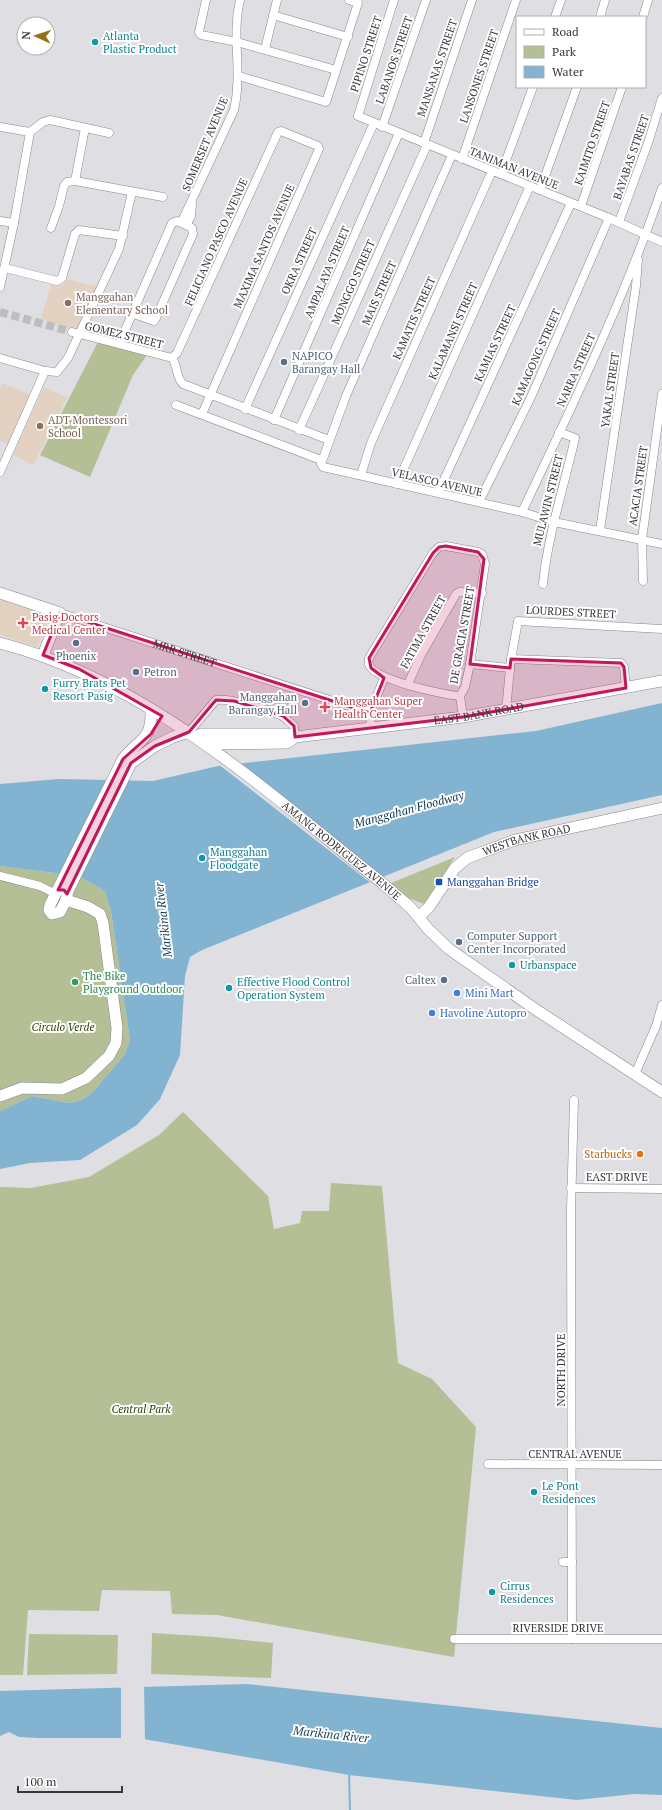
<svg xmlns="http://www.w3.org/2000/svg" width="662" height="1810" font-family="'PT Serif',serif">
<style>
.education{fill:#e3d1c1}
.medical{fill:#e1d2c0}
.green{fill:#b4bf96}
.water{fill:#82b4d2}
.pier{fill:#dedee3}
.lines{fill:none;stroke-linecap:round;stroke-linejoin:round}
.stream{stroke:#82b4d2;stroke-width:2}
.street-tunnel{stroke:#bcbcc1;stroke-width:8;stroke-dasharray:8 4;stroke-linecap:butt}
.street-casing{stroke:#88888d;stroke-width:9}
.secondary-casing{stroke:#88888d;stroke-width:12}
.street{stroke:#fff;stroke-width:8}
.secondary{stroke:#fff;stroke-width:11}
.marked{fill:#c2185b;fill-opacity:0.2;stroke:#c2185b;stroke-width:3;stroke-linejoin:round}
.culture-dot{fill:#0f9aa8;stroke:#fff;stroke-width:1.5}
.education-dot{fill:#8d6e63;stroke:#fff;stroke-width:1.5}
.service-dot{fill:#5c6f8a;stroke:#fff;stroke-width:1.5}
.health-dot{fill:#e0444e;stroke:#fff;stroke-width:1.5}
.transit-dot{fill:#1a4fb4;stroke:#fff;stroke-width:1.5}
.leisure-dot{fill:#2e9e5b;stroke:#fff;stroke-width:1.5}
.shop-dot{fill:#3f7fe0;stroke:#fff;stroke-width:1.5}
.food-dot{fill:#e8710a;stroke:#fff;stroke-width:1.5}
.labels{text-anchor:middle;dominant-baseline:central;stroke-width:4;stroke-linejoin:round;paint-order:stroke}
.culture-label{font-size:11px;fill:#0d838f;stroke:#fff;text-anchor:start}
.street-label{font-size:11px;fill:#363638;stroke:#fff}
.education-label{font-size:11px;fill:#785e54;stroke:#fff;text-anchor:start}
.service-label{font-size:11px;fill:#4e5e75;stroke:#fff;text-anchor:start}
.health-label{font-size:11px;fill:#be3a42;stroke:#fff;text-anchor:start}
.transit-label{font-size:11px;fill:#164399;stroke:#fff;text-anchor:start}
.leisure-label{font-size:11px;fill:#27864d;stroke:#fff;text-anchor:start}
.shop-label{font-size:11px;fill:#366cbe;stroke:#fff;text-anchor:start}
.park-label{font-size:11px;font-style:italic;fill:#343e02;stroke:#fff}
.food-label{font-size:11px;fill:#c56008;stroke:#fff;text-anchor:end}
.water-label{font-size:12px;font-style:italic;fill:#0f394f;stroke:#fff}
</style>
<rect width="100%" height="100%" fill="#dedee3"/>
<path class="education" d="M66,279L98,287L78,331L41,319L51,285L63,286Z
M2,383L31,395L9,445L0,441V390Z
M44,387L67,398L33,465L13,455Z"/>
<path class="medical" d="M0,596L50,610L38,647L0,635Z"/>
<path class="green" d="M99,340L149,352L133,375L90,477L40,455Z
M455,857L424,904L408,898L391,883Z
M0,866L79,876L105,891L111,911L130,1040L125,1054L92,1093L82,1100L69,1103L32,1096L0,1111Z
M183,1112L268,1196L274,1229L300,1223L302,1211H329L331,1183L382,1186L398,1363L432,1379L476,1427L454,1657L217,1615L172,1614L170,1591L102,1590L99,1611L28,1610L23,1675H0V1187L31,1188L89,1177L159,1135Z
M152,1633L215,1637L273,1643L271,1678L151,1674Z
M29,1634L118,1635L117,1674L27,1675Z"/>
<path class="water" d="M662,703V795L494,832L202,950L190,957L185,976L180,1055L160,1099L137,1125L80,1160L30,1163L0,1169V1111L32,1096L69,1103L82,1100L92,1093L125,1054L130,1040L111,911L105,891L79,876L0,866V784L59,779L153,781L218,766L536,731Z
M247,1684L662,1728V1795L634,1794L577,1800L349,1775L138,1738H38L19,1737L9,1732L0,1736V1691Z"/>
<path class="pier" d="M235,762L385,879L372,884L218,764Z
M121,1685H144L145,1741L121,1740Z"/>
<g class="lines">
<path class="stream" d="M349,1773L350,1810"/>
<path class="street-tunnel" d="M0,312L72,332"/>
<defs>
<g id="street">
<path d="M206,0L199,32L201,35L237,42L336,70"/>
<path d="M394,0L358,116L609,218L662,242"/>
<path d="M273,15L348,37"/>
<path d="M555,17L561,0"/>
<path d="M600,17L605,0"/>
<path d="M643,17L648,0"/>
<path d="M265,49L277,0"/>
<path d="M239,76L326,102L358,3L349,0"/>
<path d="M0,127L30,132"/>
<path d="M382,127L426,0"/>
<path d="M424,143L472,0"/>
<path d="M452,155L346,396L321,464L323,467L522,512L554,522L662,544"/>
<path d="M462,159L516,0"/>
<path d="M501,174L533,87"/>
<path d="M75,181L85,128"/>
<path d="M540,190L577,87"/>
<path d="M581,206L622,87"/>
<path d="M0,221L14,223"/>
<path d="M182,221L234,110C243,71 231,37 240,0"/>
<path d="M619,222L648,143L662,98"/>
<path d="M187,224L191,216L192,204"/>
<path d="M51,228L59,206L64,186L67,182L75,181L163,197"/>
<path d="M5,268L57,281L62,278L75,234L79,230L123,236"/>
<path d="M0,287L14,223L30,132L43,122L50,120L109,133"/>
<path d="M72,332L172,358C178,366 176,378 183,384L329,440"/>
<path d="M119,344L172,223L177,221L192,228L193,234L156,318L154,321L131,313"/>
<path d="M0,358L45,371"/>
<path d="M172,358L177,353L278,132L281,131L318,146L319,149L202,414"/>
<path d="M176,405L321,460"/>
<path d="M245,409L374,123"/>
<path d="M274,420L399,133"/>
<path d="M299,430L427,145"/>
<path d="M0,472L45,371L57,372L68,358L119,249L132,192"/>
<path d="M361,475L371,443L492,171"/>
<path d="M397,484L530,186"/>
<path d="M438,493L571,203"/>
<path d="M479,502L531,397L609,218"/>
<path d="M522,512C572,406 624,300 662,188"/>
<path d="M600,530L636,286L638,260"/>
<path d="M446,546L478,552L482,554L485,564L470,664L465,687L460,696C445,695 372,680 369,664C368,663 369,659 369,658L433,553L439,547Z"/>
<path d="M643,581L642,539L662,394"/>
<path d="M543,584C548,534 564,487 575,438L559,432"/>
<path id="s1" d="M60,613L370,713"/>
<path d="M511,659L621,663L624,667L626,688"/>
<path d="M470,664L510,668"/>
<path d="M408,684L421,655L456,594L459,592L482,593"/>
<path d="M460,696L463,717"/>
<path d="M506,710L511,659L518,621L662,629"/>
<path d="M371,729L370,713L384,678"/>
<path d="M189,732L216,700C232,698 267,709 282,716C286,718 290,723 294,726L295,737"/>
<path d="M0,876L40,886L56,894"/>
<path d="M635,1074L656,1026L662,1005"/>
<path d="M571,1188L662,1189"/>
<path d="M488,1464L662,1465"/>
<path d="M563,1562H572"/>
<path d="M454,1639H662"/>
<path d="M572,1639L571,1209L574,1100"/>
</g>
<g id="secondary">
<path d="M0,593L60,613L43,655"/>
<path id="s2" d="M0,643C148,681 264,790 381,882L411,908L428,929L449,949L535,1009L662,1092"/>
<path d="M151,710C152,742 139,738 123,759L50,905L49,910L52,914L60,912L66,900L68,891L131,763L155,746L173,737L189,732"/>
<path d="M196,737L201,734H287L295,737"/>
<path id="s3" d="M208,746L211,744L287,743L295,737L463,717L662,681"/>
<path id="s4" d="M419,917L429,907L455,868L467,858L515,840L662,808"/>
<path d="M0,1096L22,1088L62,1089L86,1078L109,1056L116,1043L117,1028L103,923L100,914L88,907L66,900"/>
</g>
</defs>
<use href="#street" class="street-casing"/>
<use href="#secondary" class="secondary-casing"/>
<use href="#street" class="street"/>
<use href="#secondary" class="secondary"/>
</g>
<path class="marked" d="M446,546L478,552L484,559L470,664L510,668L511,659L621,663L624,667L626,688L463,717L295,737L294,726L283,716L234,701L216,700L189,732L155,746L131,763L67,894L64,890H58L123,759L151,734L162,716L79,669L43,655L60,613L370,713L384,678L371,668L369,658L433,553L439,547Z"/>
<g class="culture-dot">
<circle cx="95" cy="42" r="4"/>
<circle cx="45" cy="689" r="4"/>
<circle cx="202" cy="858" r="4"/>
<circle cx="512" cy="965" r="4"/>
<circle cx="229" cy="988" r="4"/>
<circle cx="534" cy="1492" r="4"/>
<circle cx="492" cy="1592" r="4"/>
</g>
<g class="education-dot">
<circle cx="68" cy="303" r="4"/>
<circle cx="40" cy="426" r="4"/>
</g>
<g class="service-dot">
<circle cx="284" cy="362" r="4"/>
<circle cx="76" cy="643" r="4"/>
<circle cx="136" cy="672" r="4"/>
<circle cx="305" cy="703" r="4"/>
<circle cx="459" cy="942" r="4"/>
<circle cx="444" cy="980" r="4"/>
</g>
<g class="health-dot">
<path d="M21 617h4v4h4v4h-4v4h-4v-4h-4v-4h4z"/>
<path d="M323 701h4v4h4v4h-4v4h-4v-4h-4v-4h4z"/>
</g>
<rect class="transit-dot" x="435" y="878" width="8" height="8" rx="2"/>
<circle class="leisure-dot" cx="75" cy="982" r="4"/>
<g class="shop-dot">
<circle cx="457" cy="993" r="4"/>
<circle cx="432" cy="1013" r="4"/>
</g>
<circle class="food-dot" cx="640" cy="1154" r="4"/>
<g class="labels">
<g class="culture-label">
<text x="103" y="36">Atlanta<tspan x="103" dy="13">Plastic Product</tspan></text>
<text x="53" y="683">Furry Brats Pet<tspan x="53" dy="13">Resort Pasig</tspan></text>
<text x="210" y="852">Manggahan<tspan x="210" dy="13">Floodgate</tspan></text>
<text x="520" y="965">Urbanspace</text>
<text x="237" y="982">Effective Flood Control<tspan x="237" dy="13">Operation System</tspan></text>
<text x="542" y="1486">Le Pont<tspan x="542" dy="13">Residences</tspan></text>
<text x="500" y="1586">Cirrus<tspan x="500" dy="13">Residences</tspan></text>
</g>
<g class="street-label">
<text transform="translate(366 54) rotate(-72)">PIPINO STREET</text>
<text transform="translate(394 60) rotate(-71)">LABANOS STREET</text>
<text transform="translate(437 68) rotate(-71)">MANSANAS STREET</text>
<text transform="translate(479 76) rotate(-71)">LANSONES STREET</text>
<text transform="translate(592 143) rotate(-71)">KAIMITO STREET</text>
<text transform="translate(205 144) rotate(-67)">SOMERSET AVENUE</text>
<text transform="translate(631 157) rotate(-71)">BAYABAS STREET</text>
<text transform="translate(514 168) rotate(22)">TANIMAN AVENUE</text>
<text transform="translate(216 242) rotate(-66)">FELICIANO PASCO AVENUE</text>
<text transform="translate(264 246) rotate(-66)">MAXIMA SANTOS AVENUE</text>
<text transform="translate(299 261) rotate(-66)">OKRA STREET</text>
<text transform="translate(327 272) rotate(-67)">AMPALAYA STREET</text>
<text transform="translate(353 282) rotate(-66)">MONGGO STREET</text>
<text transform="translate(379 293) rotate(-66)">MAIS STREET</text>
<text transform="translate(414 318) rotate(-66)">KAMATIS STREET</text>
<text transform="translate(453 331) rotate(-66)">KALAMANSI STREET</text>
<text transform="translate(124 335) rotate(14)">GOMEZ STREET</text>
<text transform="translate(495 343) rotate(-65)">KAMIAS STREET</text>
<text transform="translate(536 357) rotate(-66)">KAMAGONG STREET</text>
<text transform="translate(576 370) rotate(-66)">NARRA STREET</text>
<text transform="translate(610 390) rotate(-82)">YAKAL STREET</text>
<text transform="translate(437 482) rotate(13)">VELASCO AVENUE</text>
<text transform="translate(638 486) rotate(-82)">ACACIA STREET</text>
<text transform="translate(548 500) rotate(-76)">MULAWIN STREET</text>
<text transform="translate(571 612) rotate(3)">LOURDES STREET</text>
<text transform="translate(423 632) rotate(-61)">FATIMA STREET</text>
<text transform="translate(462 635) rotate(-80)">DE GRACIA STREET</text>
<text stroke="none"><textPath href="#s1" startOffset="131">MRR STREET</textPath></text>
<text stroke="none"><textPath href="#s3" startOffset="275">EAST BANK ROAD</textPath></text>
<text stroke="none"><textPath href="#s4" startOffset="139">WESTBANK ROAD</textPath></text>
<text stroke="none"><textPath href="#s2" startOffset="403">AMANG RODRIGUEZ AVENUE</textPath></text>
<text x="617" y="1177">EAST DRIVE</text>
<text transform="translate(561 1370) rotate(-90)">NORTH DRIVE</text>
<text x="575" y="1454">CENTRAL AVENUE</text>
<text x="558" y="1628">RIVERSIDE DRIVE</text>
</g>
<g class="education-label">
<text x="76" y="297">Manggahan<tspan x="76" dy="13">Elementary School</tspan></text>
<text x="48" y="420">ADT Montessori<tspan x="48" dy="13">School</tspan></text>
</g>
<g class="service-label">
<text x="292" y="356">NAPICO<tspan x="292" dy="13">Barangay Hall</tspan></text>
<text x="76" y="656" text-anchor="middle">Phoenix</text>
<text x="144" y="672">Petron</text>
<text x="297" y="697" text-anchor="end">Manggahan<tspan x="297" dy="13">Barangay Hall</tspan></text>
<text x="467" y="936">Computer Support<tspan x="467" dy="13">Center Incorporated</tspan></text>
<text x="436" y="980" text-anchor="end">Caltex</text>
</g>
<g class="health-label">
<text x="32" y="617">Pasig Doctors<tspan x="32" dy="13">Medical Center</tspan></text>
<text x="334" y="701">Manggahan Super<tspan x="334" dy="13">Health Center</tspan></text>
</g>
<g class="transit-label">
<text x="447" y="882">Manggahan Bridge</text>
</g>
<g class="leisure-label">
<text x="83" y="976">The Bike<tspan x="83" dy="13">Playground Outdoor</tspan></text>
</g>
<g class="shop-label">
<text x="465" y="993">Mini Mart</text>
<text x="440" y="1013">Havoline Autopro</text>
</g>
<g class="park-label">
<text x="63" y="1027">Circulo Verde</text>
<text x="141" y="1409">Central Park</text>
</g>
<g class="food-label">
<text x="632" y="1154">Starbucks</text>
</g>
<g class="water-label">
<text transform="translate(409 809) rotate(-15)">Manggahan Floodway</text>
<text transform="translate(163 920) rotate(-97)">Marikina River</text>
<text transform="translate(331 1734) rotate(6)">Marikina River</text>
</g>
</g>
<rect x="516" y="16" width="130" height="72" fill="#ffffff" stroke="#afafaf"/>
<rect x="524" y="29" width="20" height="6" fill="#ffffff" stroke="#afafaf"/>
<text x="552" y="36" font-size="12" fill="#363638">Road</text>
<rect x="524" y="46" width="20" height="12" fill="#b4bf96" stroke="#afafaf"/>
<text x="552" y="56" font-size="12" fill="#363638">Park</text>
<rect x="524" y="66" width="20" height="12" fill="#82b4d2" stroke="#afafaf"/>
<text x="552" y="76" font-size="12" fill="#363638">Water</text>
<g transform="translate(36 36) rotate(273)"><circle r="19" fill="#ffffff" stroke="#afafaf"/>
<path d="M0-3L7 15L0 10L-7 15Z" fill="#927017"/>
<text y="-6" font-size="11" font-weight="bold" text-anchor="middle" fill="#363638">N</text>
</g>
<path d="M18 1786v6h104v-6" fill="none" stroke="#363638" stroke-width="2"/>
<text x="24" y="1786" font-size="12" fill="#363638" stroke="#ffffff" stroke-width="3" paint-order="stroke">100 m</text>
</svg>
